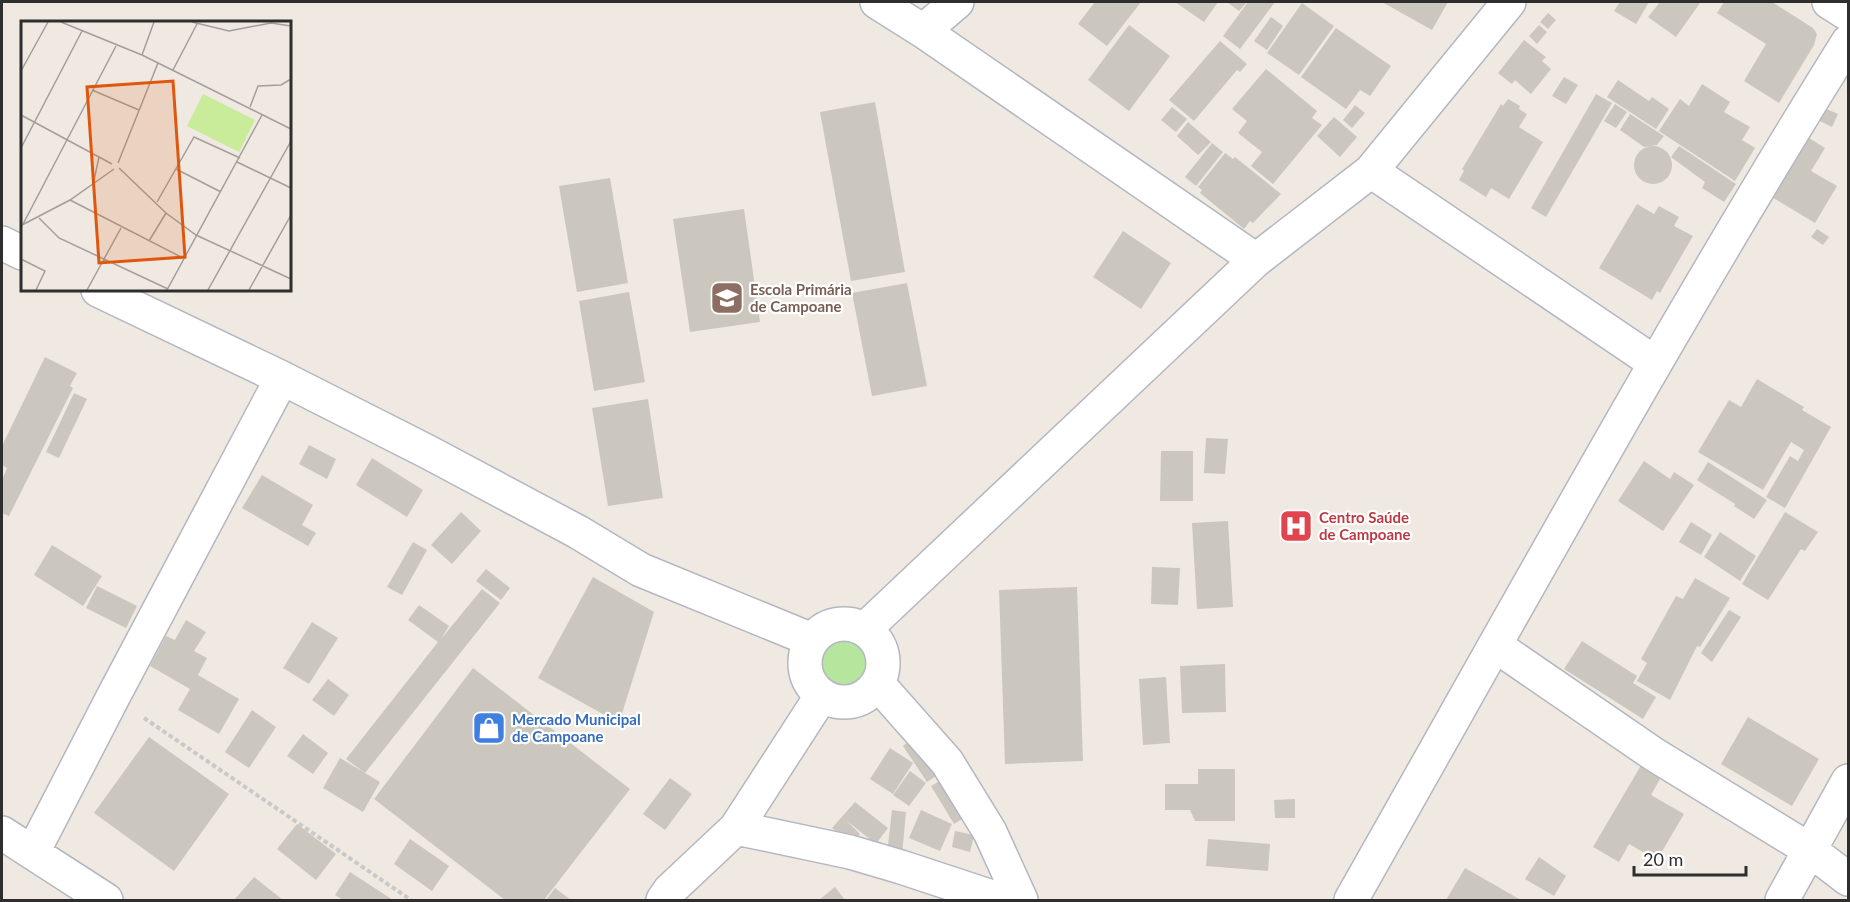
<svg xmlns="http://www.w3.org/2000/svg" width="1850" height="902" font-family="Lato,sans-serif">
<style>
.green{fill:#b6e59e}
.building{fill:#cbc7bf}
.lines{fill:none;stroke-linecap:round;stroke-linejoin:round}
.minor-casing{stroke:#b4b7c1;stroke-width:36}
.path{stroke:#c9c9c9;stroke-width:4;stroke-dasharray:4.5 3;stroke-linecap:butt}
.minor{stroke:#fff;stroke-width:33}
.labels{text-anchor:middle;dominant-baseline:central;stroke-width:4.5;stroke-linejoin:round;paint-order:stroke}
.education-label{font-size:15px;font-weight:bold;fill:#785e54;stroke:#fff;text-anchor:start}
.health-label{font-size:15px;font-weight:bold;fill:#be3a42;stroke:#fff;text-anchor:start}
.shop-label{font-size:15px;font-weight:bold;fill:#366cbe;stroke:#fff;text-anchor:start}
.inset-road{fill:none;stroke:#a29e99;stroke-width:1.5}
.view{fill:#df570e;fill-opacity:0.15;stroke:#df570e;stroke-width:3}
.inset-edge{fill:none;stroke:#2e2e2e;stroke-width:3}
</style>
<rect width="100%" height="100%" fill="#efe9e1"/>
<path class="green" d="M817 663a25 25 0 1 1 50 0a25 25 0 1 1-50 0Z"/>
<path class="building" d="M1095,2H1141L1107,46L1078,24Z
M1175,2H1218L1204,22Z
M1227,2H1247L1239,11Z
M1248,2H1275L1240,49L1223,36Z
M1382,2H1448L1432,30Z
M1620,2H1649L1636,24L1614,11Z
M1660,2H1699L1700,3L1676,37L1648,17Z
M1724,2H1772L1813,28L1817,34L1814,45L1779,103L1744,81L1766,44L1717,13Z
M1302,3L1334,26L1299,75L1267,53Z
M1548,13L1556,20L1548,29L1540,22Z
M1271,17L1283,26L1267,50L1254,41Z
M1129,25L1170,56L1129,111L1088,80Z
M1539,25L1547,32L1537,44L1529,36Z
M1336,28L1391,66L1370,96L1360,90L1346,109L1301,77Z
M1524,40L1546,57L1542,61L1551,69L1531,94L1515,80L1512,84L1498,73Z
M1220,41L1247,64L1240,72L1237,70L1194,121L1169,100Z
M1266,69L1317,111L1312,118L1322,125L1273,184L1251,166L1262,152L1238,133L1247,121L1232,109Z
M1564,77L1578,85L1566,104L1552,96Z
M1618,80L1649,101L1652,97L1669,109L1656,129L1607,97Z
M1702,84L1730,102L1724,112L1750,127L1742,140L1755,148L1735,181L1659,131L1680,99L1689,106Z
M1596,94L1612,103L1546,217L1531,208Z
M1508,99L1520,106L1519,109L1527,114L1519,127L1543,142L1509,199L1491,188L1486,197L1459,180L1464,171L1462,169L1501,104L1503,106Z
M875,102L905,272L851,281L820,112Z
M1615,104L1627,112L1616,128L1604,121Z
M1355,105L1365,113L1352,128L1343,120Z
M1172,107L1187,119L1176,132L1161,120Z
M1824,108L1838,114L1832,127L1818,120Z
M1630,114L1664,136L1657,145L1644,147L1620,130Z
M1334,117L1357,137L1340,157L1317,136Z
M1188,122L1211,142L1198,155L1177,136Z
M1806,136L1825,148L1811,171L1837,186L1815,223L1770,196Z
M1212,143L1223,152L1196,186L1185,177Z
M1679,146L1736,184L1724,202L1702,188L1705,182L1671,157Z
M1634 165a19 19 0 1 1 38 0a19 19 0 1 1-38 0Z
M1225,153L1233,159L1235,157L1281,194L1253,223L1250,221L1244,229L1200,193L1202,190L1198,187Z
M610,178L628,283L577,292L559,186Z
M1637,204L1654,214L1659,206L1679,217L1674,226L1693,236L1660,293L1657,291L1652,300L1599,268Z
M744,209L760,322L690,332L673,219Z
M1817,229L1829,237L1823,245L1811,237Z
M1123,231L1171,263L1141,309L1093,277Z
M907,283L927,386L872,396L852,293Z
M629,292L645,382L594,391L579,301Z
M45,357L77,373L70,386L73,388L9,516L2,513V480L7,468L2,465V446Z
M1757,379L1804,407L1802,410L1831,427L1785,508L1766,497L1790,456L1798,461L1804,450L1791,442L1763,490L1698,452L1729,400L1741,407Z
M74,393L87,399L59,458L46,452Z
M648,399L663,498L608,506L592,408Z
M1206,438L1228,439L1225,474L1204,473Z
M309,445L336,459L327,479L299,464Z
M1161,451H1193V501H1160Z
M372,458L423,490L407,517L356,485Z
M1644,461L1670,479L1674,472L1694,485L1663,531L1618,501Z
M1708,462L1767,500L1754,519L1734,506L1735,504L1697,480Z
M262,475L313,505L302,525L316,533L308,546L242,508Z
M461,512L481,531L452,564L431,545Z
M1785,512L1818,532L1805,551L1801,549L1768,600L1742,584Z
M1228,521L1233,607L1197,609L1192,523Z
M1691,522L1712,535L1701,555L1679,542Z
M1720,532L1756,556L1740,581L1704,557Z
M413,542L427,550L402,595L387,587Z
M52,545L102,576L83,606L34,575Z
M1152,567L1180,568L1178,605L1151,604Z
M486,569L510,588L501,600L476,581Z
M593,577L654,612L619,723L538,678Z
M1695,578L1730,598L1700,647L1697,646L1670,700L1637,681L1647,663L1641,659L1676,596L1683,599Z
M97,586L137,606L126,628L86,608Z
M1077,587L1083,761L1005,764L999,590Z
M482,589L500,603L365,773L346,759L438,642L408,620L419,605L449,626L441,639Z
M1729,610L1741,617L1712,662L1701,653Z
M186,620L206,632L194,651L207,658L198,675L239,699L219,734L178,710L190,689L150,666L166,636L175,640Z
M312,622L338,638L309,684L283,668Z
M1582,641L1637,676L1633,683L1656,697L1643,719L1564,669Z
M1225,664L1226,712L1182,713L1180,666Z
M473,668L630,789L544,900H505L374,799Z
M1166,677L1170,743L1143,745L1139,679Z
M328,679L349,695L334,716L312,700Z
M252,710L276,727L249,768L225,752Z
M1748,717L1819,759L1792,806L1721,764Z
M303,734L328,753L313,774L287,756Z
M917,736L942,772L927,782L903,746Z
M149,737L229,794L174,871L94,813Z
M890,748L913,763L893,794L870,779Z
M340,758L380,782L363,812L323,788Z
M1643,762L1663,774L1651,795L1684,814L1657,860L1629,844L1619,862L1593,847Z
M1198,769H1235V821H1195L1190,810H1165V784H1198Z
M910,771L926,783L909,806L893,795Z
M950,775L974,812L954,824L931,786Z
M670,778L692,794L665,830L643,814Z
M1295,799V818H1275L1274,800Z
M855,802L888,828L876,844L847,821L860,834L851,844L832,828Z
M892,810L906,812L902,855L887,854Z
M921,810L952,824L940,851L909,838Z
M297,824L336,854L316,880L277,849Z
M955,831L974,835L970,852L952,847Z
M410,839L449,866L432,891L394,864Z
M1208,839L1270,844L1268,871L1206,866Z
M1539,857L1566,876L1554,896L1525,879Z
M1465,868L1521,900H1446Z
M350,872L393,900H343L335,895Z
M254,877L283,900H234Z
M835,887L845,900H819Z
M555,888L571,900H546Z"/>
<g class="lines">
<defs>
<path id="minor" d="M877,2L923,31L1256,260
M1829,2L1848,14
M923,31L957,2
M1371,171L1655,363
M2,243L22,253
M98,290L282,378L428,452L578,532L641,570L812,640
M805 663a39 39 0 1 1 78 0a39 39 0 1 1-78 0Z
M865,629L1256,260L1371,171L1509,2
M1496,646L1655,755L1810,850L1848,879
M878,684L947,762L990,832L1021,900
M736,828L850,852L901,867L1001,900
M2,833L106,900
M33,852L113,697L282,378
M663,900L670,890L736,828L822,695
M1351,900C1514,613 1673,322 1848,42
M1782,900L1848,781"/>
</defs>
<use href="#minor" class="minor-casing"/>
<path class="path" d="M144,718L411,900"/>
<use href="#minor" class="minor"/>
</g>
<defs>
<symbol id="school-square" viewBox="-11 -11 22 22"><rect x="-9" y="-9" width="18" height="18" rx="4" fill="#8d6e63" stroke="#fff"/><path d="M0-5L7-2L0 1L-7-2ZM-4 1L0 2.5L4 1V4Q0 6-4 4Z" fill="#fff"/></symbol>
<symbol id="hospital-square" viewBox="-11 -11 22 22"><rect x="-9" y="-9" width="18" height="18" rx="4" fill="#e0444e" stroke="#fff"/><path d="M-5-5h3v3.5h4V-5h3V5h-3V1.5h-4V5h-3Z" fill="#fff"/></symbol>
<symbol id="shop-square" viewBox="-11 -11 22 22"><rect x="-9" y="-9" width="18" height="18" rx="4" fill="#3f7fe0" stroke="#fff"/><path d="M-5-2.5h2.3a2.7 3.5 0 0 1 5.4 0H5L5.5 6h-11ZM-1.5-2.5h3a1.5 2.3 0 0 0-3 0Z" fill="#fff"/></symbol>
</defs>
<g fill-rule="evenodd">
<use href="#school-square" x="708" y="279" width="38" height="38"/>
<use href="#hospital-square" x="1277" y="507" width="38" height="38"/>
<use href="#shop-square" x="470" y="709" width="38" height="38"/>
</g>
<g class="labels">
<g class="education-label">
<text x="750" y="289">Escola Primária<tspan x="750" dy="17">de Campoane</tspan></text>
</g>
<g class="health-label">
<text x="1319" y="517">Centro Saúde<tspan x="1319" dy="17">de Campoane</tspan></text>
</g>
<g class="shop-label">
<text x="512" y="719">Mercado Municipal<tspan x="512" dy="17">de Campoane</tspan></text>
</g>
</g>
<g transform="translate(21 21)">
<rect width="270" height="270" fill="#efe9e1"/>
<path d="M182,73L234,99L218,131L166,105Z" fill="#c9ec9a"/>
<path class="inset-road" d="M40,1L121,34L270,108M171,1L208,10L250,2L270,5M121,34L133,1M152,49L176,3M0,50L27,1M71,69L118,89M229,86L237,65L260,64L270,58M0,94L91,143M0,127L61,10M216,141L270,167M97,142L137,42M98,147L145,192L175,214L270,258M155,148L200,171M72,164L78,136M49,179L162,237M136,181L173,116L219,137M18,197L38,217L147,268M1,204L49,179L93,148M1,205L95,25M128,220L145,192M0,238L24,250L15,269M66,269L100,207M146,269L241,94M187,269L270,120M228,269L270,194"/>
<path class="view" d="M152,60L164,236L78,242L66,66Z"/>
<rect width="270" height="270" class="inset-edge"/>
</g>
<rect width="1850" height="902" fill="none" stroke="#2e2e2e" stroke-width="6"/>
<path d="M1634 866v9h112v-9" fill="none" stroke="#2e2e2e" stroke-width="3"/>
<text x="1643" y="866" font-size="18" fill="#2e2e2e" stroke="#ffffff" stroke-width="4.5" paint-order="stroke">20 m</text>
</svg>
